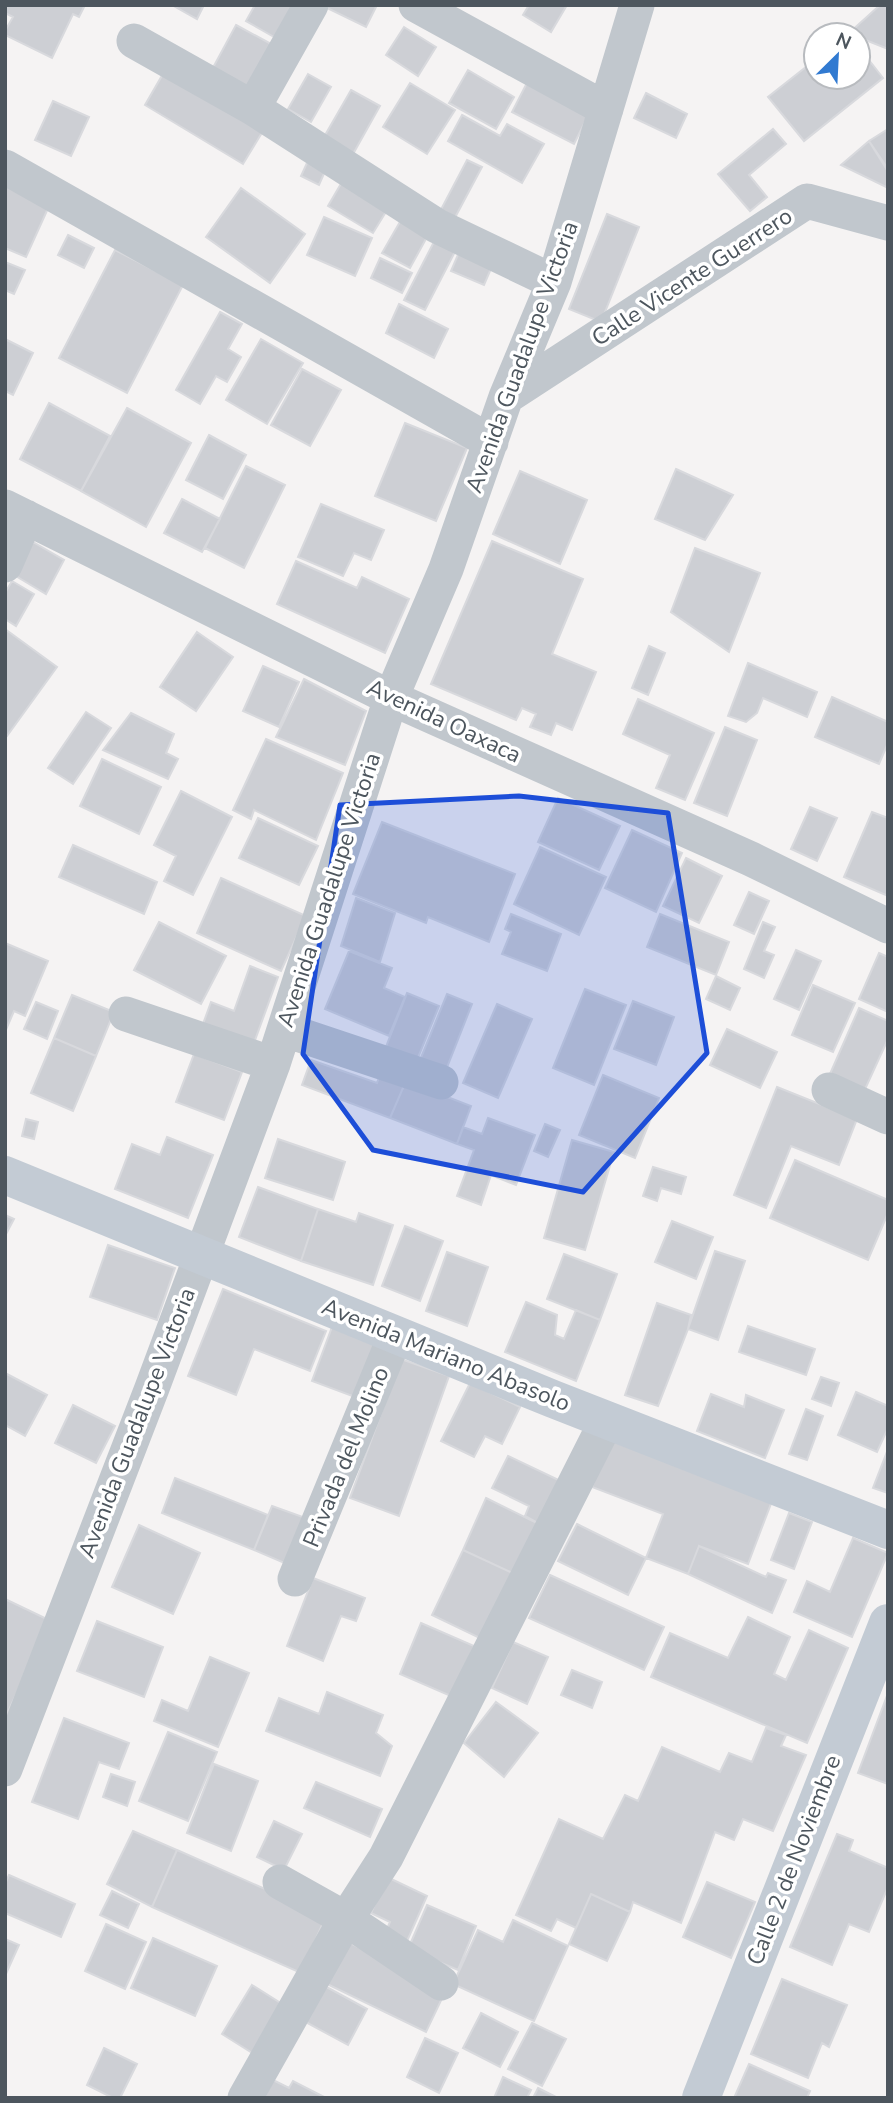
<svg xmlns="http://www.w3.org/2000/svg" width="893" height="2103" font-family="'Nunito Sans',sans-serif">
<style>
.building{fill:#cdcfd4;stroke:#d8d9dd;stroke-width:2}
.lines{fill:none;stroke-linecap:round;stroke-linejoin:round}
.street{stroke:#c1c7cd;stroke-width:35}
.secondary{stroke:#c3cbd4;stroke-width:38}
.marked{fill:#1d4ed8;fill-opacity:0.2;stroke:#1d4ed8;stroke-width:5;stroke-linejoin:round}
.labels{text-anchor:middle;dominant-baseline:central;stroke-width:7;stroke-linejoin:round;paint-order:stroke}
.street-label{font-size:23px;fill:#4d565e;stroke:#fff}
</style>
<rect width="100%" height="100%" fill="#f5f3f3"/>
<path class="building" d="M5,5H85L79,17L73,14L52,58L5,35V31L13,17L5,13Z
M172,5H204L197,19Z
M255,5H302L281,41L246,21Z
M328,5H377L366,27L327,8Z
M529,5H567L551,32L523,15Z
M880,5H888V49L858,37V35L848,34Z
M236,25L273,45L248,95L209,75Z
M404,27L436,47L418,76L386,55Z
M858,46L883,78L804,141L768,97L816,59V77H858Z
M167,67L266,126L243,164L145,105Z
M468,70L514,97L496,129L449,103Z
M532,73L594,104L574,144L512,112Z
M308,74L331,87L311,122L288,109Z
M410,83L455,110L427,154L383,127Z
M351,90L380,106L353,154L324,137Z
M646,93L687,114L676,138L634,118Z
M53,101L89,117L71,156L35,140Z
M462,115L500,136L507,124L544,144L522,183L448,141Z
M773,129L786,144L749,175L767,197L750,211L718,174Z
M888,129V169L887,170L869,141Z
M869,141L888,169V188L841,165Z
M312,152L330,160L319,185L301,176Z
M467,160L482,167L451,225L437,217Z
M346,175L392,202L373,233L328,206Z
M5,184L50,204L26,257L5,248Z
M241,188L305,234L270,283L206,237Z
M405,213L432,228L410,268L382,253Z
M607,214L639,227L601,322L569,309Z
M324,217L372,238L355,276L307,255Z
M439,232L460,242L425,310L404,300Z
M68,235L94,248L84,268L58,255Z
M115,250L183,285L127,393L59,358Z
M460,250L493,264L484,285L451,271Z
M380,258L412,273L402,293L371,278Z
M5,262L25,270L14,294L5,290Z
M399,304L448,329L434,358L386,333Z
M220,312L242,324L228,349L241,357L227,382L216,376L200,404L176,390Z
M5,339L33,353L13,395L5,391Z
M261,339L303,363L267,424L226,400Z
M302,369L341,390L310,446L271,425Z
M49,403L110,436L81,491L20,459Z
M127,408L191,443L146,527L81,491Z
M405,423L467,448L436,521L375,496Z
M209,435L246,455L223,499L186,480Z
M246,466L285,485L244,568L205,548Z
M676,469L733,495L705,540L655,519Z
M520,471L587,500L560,564L493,534Z
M182,499L220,519L202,552L164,533Z
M321,504L384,530L371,560L354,553L343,576L298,557Z
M492,541L583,579L552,654L596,672L572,730L556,723L551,735L530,727L536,714L522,708L516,720L431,684Z
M33,542L64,560L46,594L14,575Z
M695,548L760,573L729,652L671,612Z
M296,561L357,588L362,577L409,599L385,653L277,604Z
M12,581L34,594L16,626L5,619V593Z
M5,629L57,667L7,736L5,735Z
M197,632L233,657L196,711L160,687Z
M649,646L665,653L648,695L632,688Z
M748,663L817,692L807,717L763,698L757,713L746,722L728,716Z
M263,666L299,682L279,727L243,711Z
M304,679L366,711L345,765L276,737Z
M832,697L888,722V743L879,764L815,737Z
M638,699L714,733L685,800L656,788L670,755L623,734Z
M86,712L111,728L73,784L48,768Z
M131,713L174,734L166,753L178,759L168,779L103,750Z
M725,727L757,740L727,816L694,803Z
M266,739L343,773L316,840L254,810L251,819L233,810Z
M102,759L161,787L139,834L80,806Z
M181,791L232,817L193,895L164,881L176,856L154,845Z
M558,798L620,826L599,870L538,842Z
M810,807L837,818L817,861L791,849Z
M872,812L888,818V896L844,877Z
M258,818L318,846L299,885L239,858Z
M382,822L515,874L489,942L428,917L426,923L353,894Z
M632,830L682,853L656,912L605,888Z
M73,845L157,882L144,914L59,877Z
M540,847L606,877L579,935L514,904Z
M686,858L722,876L699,923L663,906Z
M221,878L306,916L281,971L197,933Z
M749,892L769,901L754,934L734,925Z
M356,898L395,913L380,962L341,946Z
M511,914L561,934L547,971L502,954L511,932L505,929Z
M660,914L729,942L716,975L647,947Z
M159,922L226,956L201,1004L134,970Z
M763,922L775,927L764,951L774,955L764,978L744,969Z
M5,943L48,961L25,1016L14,1011L5,1032Z
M796,950L821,961L799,1010L774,999Z
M349,951L392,968L384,988L405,997L389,1036L325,1009Z
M879,953L888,957V1012L859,999Z
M250,966L278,977L254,1043L203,1024L211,1002L234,1011Z
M716,976L740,988L730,1010L706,999Z
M813,985L855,1003L833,1052L792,1035Z
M585,989L626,1005L594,1085L553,1068Z
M407,993L439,1006L415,1065L384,1052Z
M447,994L472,1004L444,1075L418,1065Z
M72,995L114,1012L96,1056L54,1038Z
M633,1001L674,1017L656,1065L614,1049Z
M36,1002L58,1011L47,1039L24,1029Z
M497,1004L532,1019L498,1098L463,1083Z
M859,1008L888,1021V1039L861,1098L826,1083Z
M727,1029L777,1052L760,1088L710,1065Z
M54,1038L96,1056L73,1111L31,1093Z
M194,1054L242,1072L224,1120L176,1102Z
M311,1060L377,1083L381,1072L406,1081L390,1118L302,1085Z
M603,1075L659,1098L635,1158L579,1135Z
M406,1081L471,1106L457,1144L390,1118Z
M777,1087L857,1119L839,1165L791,1146L766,1208L734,1195Z
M488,1118L535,1135L516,1185L491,1175L481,1205L457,1196L474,1150L457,1144L463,1127L482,1134Z
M26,1119L38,1122L34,1139L22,1136Z
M545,1124L560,1130L548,1157L534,1151Z
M167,1137L213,1155L188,1218L115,1189L132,1144L160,1155Z
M278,1139L345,1162L333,1200L265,1178Z
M572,1140L614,1152L585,1250L544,1238Z
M795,1160L888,1200V1213L868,1260L770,1218Z
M653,1167L686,1177L681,1194L661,1188L657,1201L643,1196Z
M258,1187L318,1209L301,1261L239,1237Z
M318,1209L356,1222L359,1213L393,1225L373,1285L301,1261Z
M5,1215L14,1219L5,1236Z
M672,1221L713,1237L696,1279L655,1262Z
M405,1226L443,1241L420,1301L382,1286Z
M108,1245L175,1268L157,1320L90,1297Z
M715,1251L745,1261L718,1340L688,1329Z
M447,1252L488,1267L467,1326L426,1311Z
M564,1254L617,1274L600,1320L547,1299Z
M223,1289L326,1331L310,1371L254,1349L236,1395L188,1376Z
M526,1302L557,1315L555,1335L564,1339L576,1310L600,1320L576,1381L505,1352Z
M657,1303L691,1315L688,1329L658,1406L625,1395Z
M748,1326L815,1349L806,1375L739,1352Z
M332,1327L384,1348L363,1400L312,1381Z
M401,1359L449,1376L399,1516L350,1498Z
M5,1373L47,1395L25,1436L5,1425Z
M821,1377L839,1383L831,1406L812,1399Z
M470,1383L520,1407L502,1444L485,1436L474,1457L441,1441Z
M856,1392L888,1406V1428L877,1452L838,1435Z
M711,1394L744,1407L746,1395L784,1410L765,1458L697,1431Z
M73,1405L115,1426L96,1463L55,1443Z
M806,1409L823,1416L807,1460L789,1454Z
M611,1438L772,1501L748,1564L699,1546L688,1574L646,1558L663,1514L592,1487Z
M888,1449V1493L873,1488Z
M508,1456L569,1485L547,1528L525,1516L529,1506L492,1488Z
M175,1478L268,1515L254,1550L162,1513Z
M486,1498L547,1528L521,1577L463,1550Z
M272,1506L314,1521L296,1568L254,1550Z
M789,1513L812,1522L794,1569L771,1560Z
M577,1524L646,1558L628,1595L558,1561Z
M139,1525L200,1553L173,1614L112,1587Z
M853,1538L888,1553L852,1637L794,1612L807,1581L830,1592Z
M699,1546L766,1577L768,1573L786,1580L772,1613L688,1574Z
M463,1550L521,1577L490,1643L432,1615Z
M550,1575L664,1627L644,1670L529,1618Z
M313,1578L365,1598L356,1621L341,1616L323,1661L287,1646Z
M5,1599L51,1621L5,1718Z
M748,1617L790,1637L774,1674L786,1680L809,1630L848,1648L807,1743L651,1677L670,1633L728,1658Z
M97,1621L163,1647L144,1697L77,1671Z
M421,1623L474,1646L453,1697L400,1674Z
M513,1642L548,1657L527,1704L492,1688Z
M210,1657L249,1673L218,1747L154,1721L162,1700L188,1711Z
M572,1670L602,1682L592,1708L561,1695Z
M327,1692L383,1715L376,1733L392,1746L380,1776L266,1731L279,1698L319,1714Z
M888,1693V1784L858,1773Z
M496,1702L538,1733L504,1777L464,1743Z
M64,1718L129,1743L119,1769L99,1762L78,1819L32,1802Z
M766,1728L786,1735L781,1746L806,1755L773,1831L743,1819L734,1840L715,1832L681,1923L633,1902L630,1912L591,1894L576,1928L557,1919L551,1931L516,1915L559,1819L603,1839L625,1795L638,1801L662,1747L720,1772L729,1753L752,1762Z
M168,1732L217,1752L188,1821L139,1801Z
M214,1764L258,1781L231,1851L187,1833Z
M111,1774L135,1782L127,1806L103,1797Z
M316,1782L382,1809L370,1837L304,1808Z
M274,1821L302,1834L284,1870L257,1857Z
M133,1831L177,1850L152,1907L107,1884Z
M837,1834L853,1840L849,1851L888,1868V1887L869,1932L849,1924L832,1965L790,1947Z
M177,1850L326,1916L301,1973L152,1907Z
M9,1875L75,1904L61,1937L5,1913V1884Z
M387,1877L427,1896L404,1948L383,1938L390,1922L371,1913Z
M707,1882L755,1902L731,1958L683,1937Z
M112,1891L139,1904L128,1928L100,1915Z
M591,1894L630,1912L607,1961L569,1944Z
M427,1905L476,1926L458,1970L408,1949Z
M513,1920L568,1946L534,2021L453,1984L478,1930L503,1942Z
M106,1924L146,1942L125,1989L85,1971Z
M153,1938L217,1966L195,2016L131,1988Z
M5,1939L19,1945L5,1976Z
M346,1941L446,1990L426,2032L325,1983Z
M782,1979L847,2005L829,2047L822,2043L808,2078L751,2054Z
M321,1984L367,2009L348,2045L302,2020Z
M252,1985L287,2007L257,2056L222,2034Z
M481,2013L518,2032L500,2067L463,2048Z
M532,2023L566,2039L542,2086L508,2069Z
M425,2038L458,2053L439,2093L407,2077Z
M104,2048L137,2064L120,2098H113L87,2085Z
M749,2064L810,2091L807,2098H734Z
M503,2077L531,2090L527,2098H494Z
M273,2080L289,2088L293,2081L326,2098H264Z
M538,2088L558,2098H533Z"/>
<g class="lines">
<path class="street" d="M416,5L606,109
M134,41L253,108L437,226L554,282
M253,108L311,5
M5,167L491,442
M506,397L807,201L888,223
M5,507L391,698L751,859L888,926
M5,565L26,517
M126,1014L273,1064
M285,1030L441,1082
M829,1090L888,1117
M295,1579L396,1334
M5,1769L152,1388L273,1064L391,698L446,569L506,397L554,282L637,5
M280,1882L346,1919L441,1983
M245,2098L346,1919L386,1857L607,1420"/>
<path class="secondary" d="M5,1175L553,1399L888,1530
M701,2098L888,1623"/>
</g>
<path class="marked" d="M519,796L668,813L707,1053L583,1192L373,1150L303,1054L340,805Z"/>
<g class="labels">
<g class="street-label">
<text transform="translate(692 277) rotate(-33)">Calle Vicente Guerrero</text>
<text transform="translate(522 357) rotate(-70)">Avenida Guadalupe Victoria</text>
<text transform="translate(444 721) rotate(25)">Avenida Oaxaca</text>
<text transform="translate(329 890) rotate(-72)">Avenida Guadalupe Victoria</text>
<text transform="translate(446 1355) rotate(22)">Avenida Mariano Abasolo</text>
<text transform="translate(137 1423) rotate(-69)">Avenida Guadalupe Victoria</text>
<text transform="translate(346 1457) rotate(-68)">Privada del Molino</text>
<text transform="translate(794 1860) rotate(-69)">Calle 2 de Noviembre</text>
</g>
</g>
<rect width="893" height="2103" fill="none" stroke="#4d565e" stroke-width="14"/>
<g transform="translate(837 56) rotate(24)"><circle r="33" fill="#ffffff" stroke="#b8bbbf" stroke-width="2"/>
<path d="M0-5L12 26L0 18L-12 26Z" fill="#317ad1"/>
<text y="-10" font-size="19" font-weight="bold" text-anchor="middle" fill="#4d565e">N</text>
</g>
</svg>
